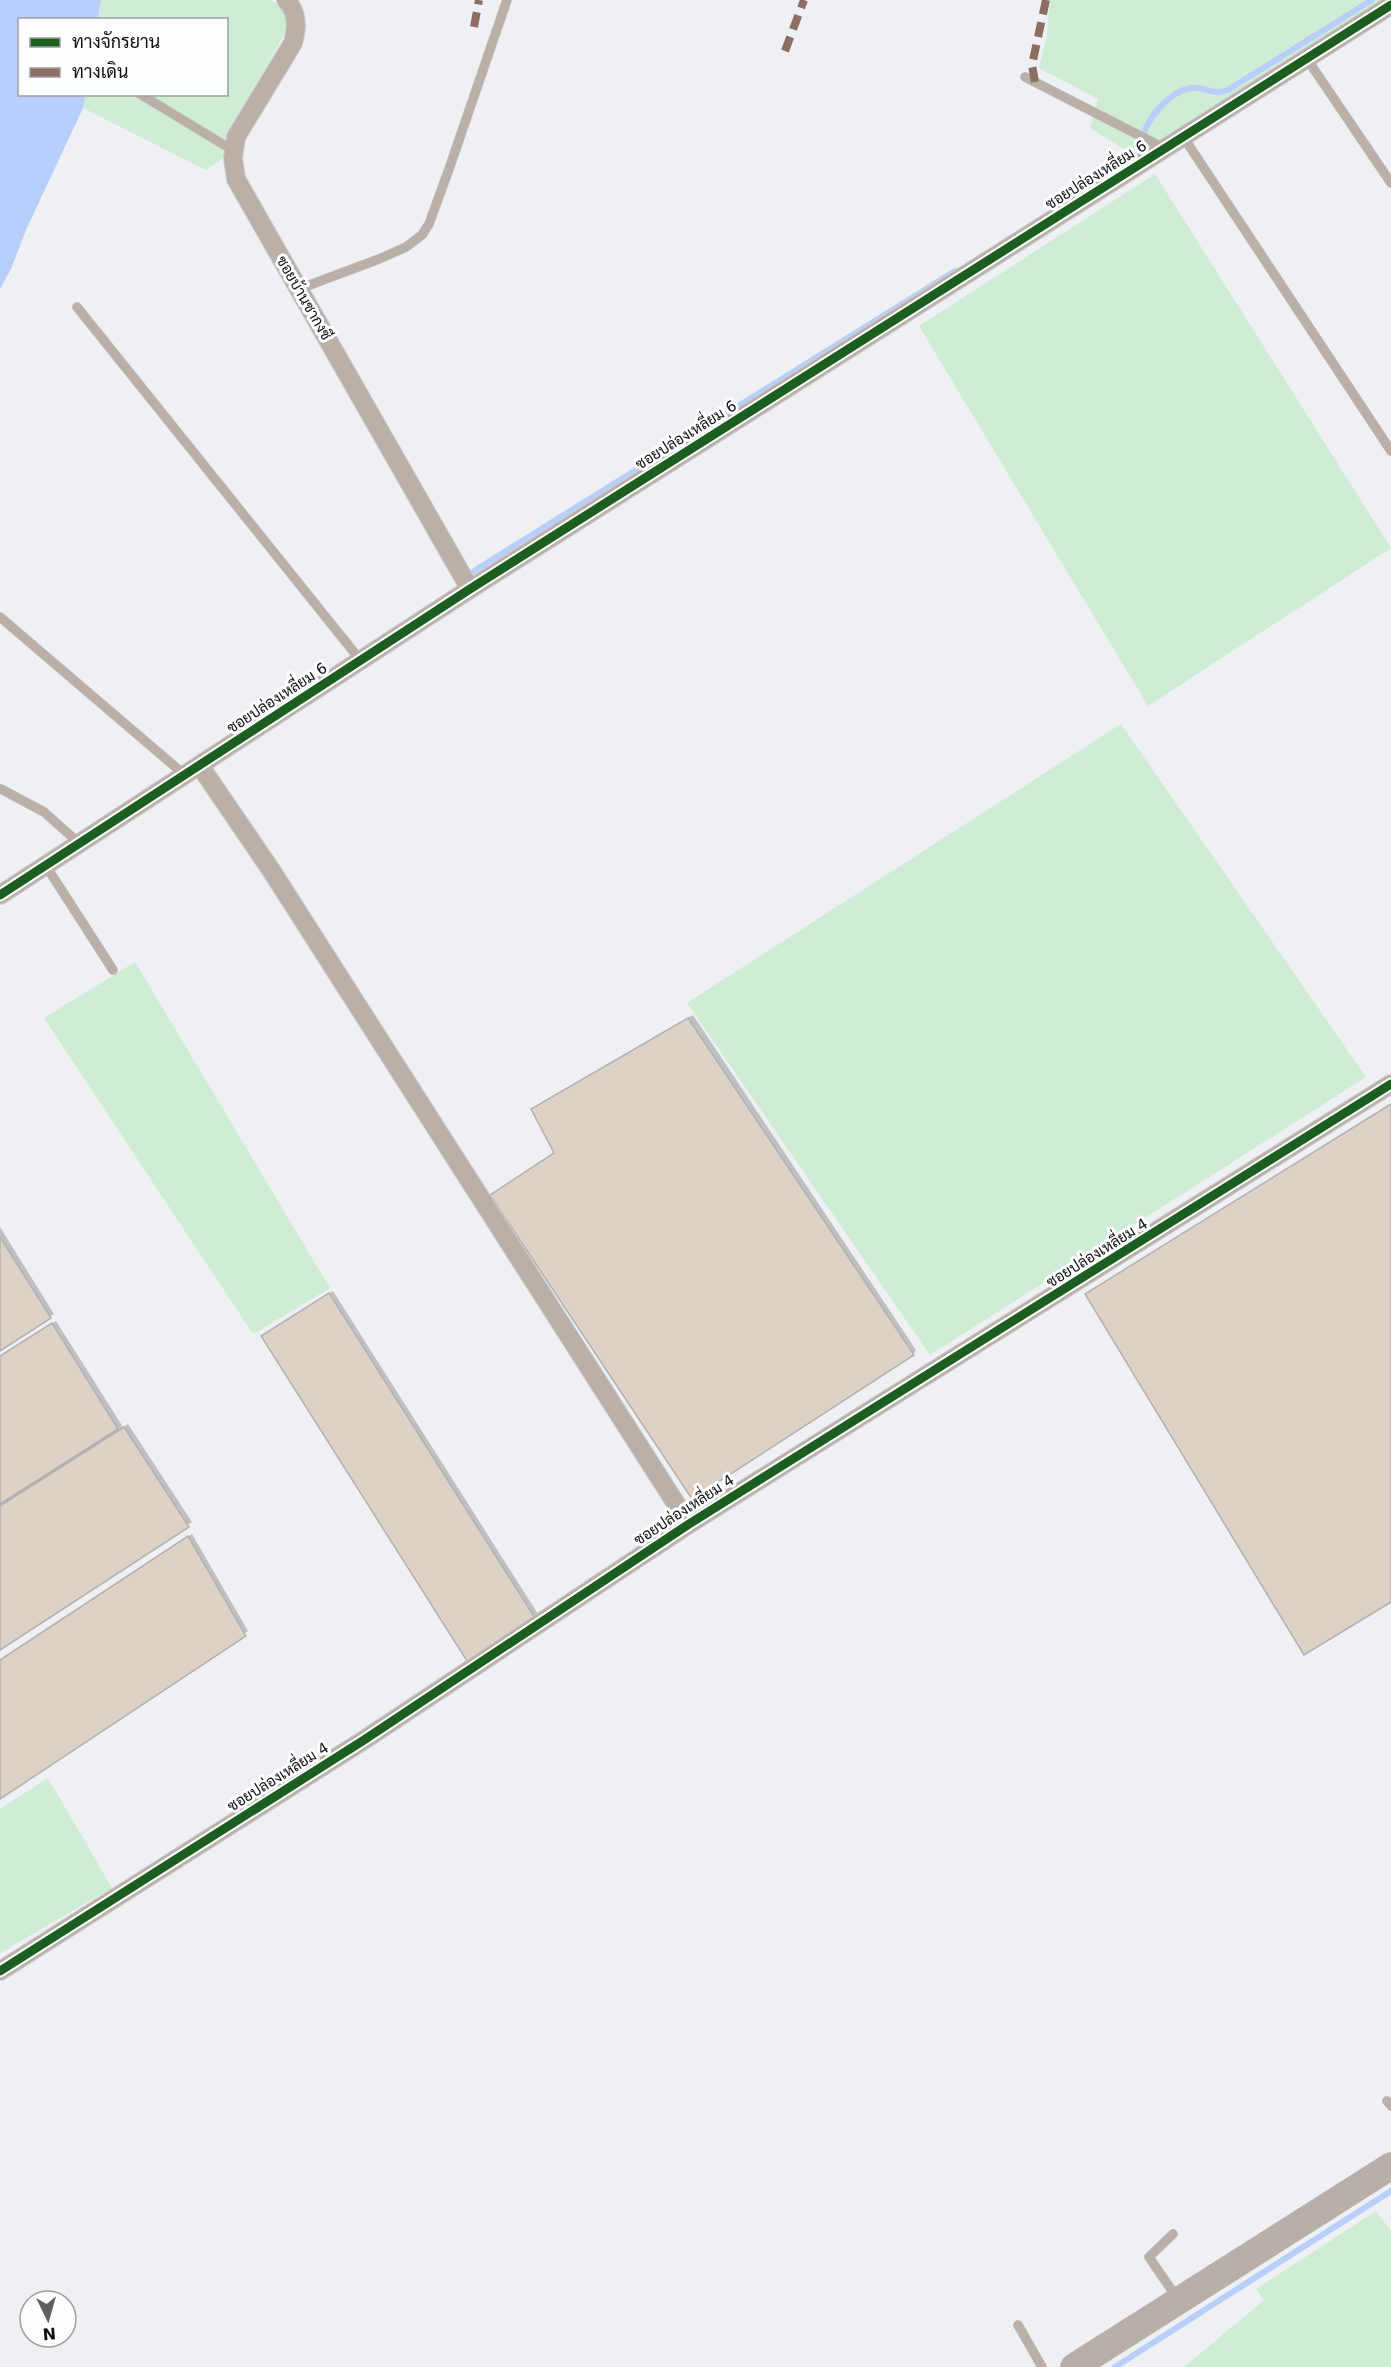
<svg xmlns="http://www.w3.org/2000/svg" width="1391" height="2367" font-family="'DejaVu Sans',Sarabun,sans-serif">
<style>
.green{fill:#cfecd5}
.water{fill:#b8cffb}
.shadow{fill:#0003}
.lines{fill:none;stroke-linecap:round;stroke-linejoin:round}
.stream{stroke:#b8cffb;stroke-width:6}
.building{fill:#ded1c6;stroke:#b3b2b3;stroke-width:1.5}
.lane-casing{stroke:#cbccce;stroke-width:10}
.street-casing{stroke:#cbccce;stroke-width:20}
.secondary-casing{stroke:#cbccce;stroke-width:28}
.lane{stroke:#bab0a8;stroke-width:9}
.street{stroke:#bab0a8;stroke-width:18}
.secondary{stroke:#b8afa8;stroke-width:27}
.quiet{stroke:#8d6e63;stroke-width:8;stroke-dasharray:15 8;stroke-linecap:butt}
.cycleway-casing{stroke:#fcfdfe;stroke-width:13}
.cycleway{stroke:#1b5e20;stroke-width:9}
.labels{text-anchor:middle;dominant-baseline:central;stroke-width:6;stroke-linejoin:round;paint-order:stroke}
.street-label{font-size:15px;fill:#0f1112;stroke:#fcfdfe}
</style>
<rect width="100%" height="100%" fill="#eef0f3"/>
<path class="green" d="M101,0H271L282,7L291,22L229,135L223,158L206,170L83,108L86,95L226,94V20L98,19Z
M1050,0H1388L1164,142L1130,153L1090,128L1098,99L1039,68L1047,35Z
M1155,174L1391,548L1148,706L919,326Z
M1121,724L1366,1077L930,1355L687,1003Z
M135,962L330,1288L253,1334L44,1018Z
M48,1778L112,1888L0,1953V1809Z
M1376,2211L1391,2231V2367H1184L1264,2300L1256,2289Z"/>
<path class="water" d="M0,0H101L98,19L20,20V94L86,95L83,108L26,230L11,269L0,289Z"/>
<path class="shadow" d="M693,1015L916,1350L913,1354L556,1152L532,1109L536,1106Z
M0,1227L54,1314L0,1350Z
M333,1291L538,1614L534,1617L263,1336Z
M56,1321L123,1427L128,1424L192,1522L0,1648V1356Z
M192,1534L248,1631L0,1798V1661Z"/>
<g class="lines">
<path class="stream" d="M1134,159L1139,156C1141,147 1142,136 1146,128C1153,112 1173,90 1191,88C1205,86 1212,96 1228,90L1372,0
M474,571L955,271
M1115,2367L1391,2191"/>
</g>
<path class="building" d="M688,1018L914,1355L692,1499L490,1195L554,1153L531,1109Z
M1391,1104V1602L1304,1655L1085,1294Z
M0,1237L51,1318L0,1351Z
M329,1293L535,1618L467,1661L261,1336Z
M52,1323L118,1429L0,1504V1356Z
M124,1427L189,1527L0,1650V1506Z
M188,1536L246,1636L0,1799V1660Z"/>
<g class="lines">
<defs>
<path id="lane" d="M1307,59L1391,183
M1025,77L1164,148
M140,94L234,151
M1184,138L1391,451
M299,289L379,259L406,247L422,235L429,224L449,169L507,0
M77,307L361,661
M0,617L186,776
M1,789L44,812L80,844
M46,866L113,970
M1387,2101L1391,2106
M1173,2234L1149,2257L1177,2298
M1018,2325L1042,2367"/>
<path id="street" d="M286,0C298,12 297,29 293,43L236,137L233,158L236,179L470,589
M200,766L271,870L689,1524
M0,895L470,589L1391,5
M0,1971L364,1740L689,1524L1391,1084"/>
<path id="secondary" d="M1074,2367L1391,2166"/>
</defs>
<use href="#lane" class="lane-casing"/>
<use href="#street" class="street-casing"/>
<use href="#secondary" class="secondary-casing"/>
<use href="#lane" class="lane"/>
<use href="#street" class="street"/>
<use href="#secondary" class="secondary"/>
<path class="quiet" d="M474,27L479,0
M785,51L804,0
M1035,82L1032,65L1046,0"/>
<defs>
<path id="cycleway" d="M0,895L470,589L1391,5
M0,1971L364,1740L689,1524L1391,1084"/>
</defs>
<use href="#cycleway" class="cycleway-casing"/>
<use href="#cycleway" class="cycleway"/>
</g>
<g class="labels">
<g class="street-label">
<text transform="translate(1096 175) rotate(-32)">ซอยปล่องเหลี่ยม 6</text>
<text transform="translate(304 298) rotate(60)">ซอยบ้านซากงซี</text>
<text transform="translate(686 435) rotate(-32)">ซอยปล่องเหลี่ยม 6</text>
<text transform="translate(277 698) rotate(-33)">ซอยปล่องเหลี่ยม 6</text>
<text transform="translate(1097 1253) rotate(-32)">ซอยปล่องเหลี่ยม 4</text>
<text transform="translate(684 1510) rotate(-33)">ซอยปล่องเหลี่ยม 4</text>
<text transform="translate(278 1777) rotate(-32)">ซอยปล่องเหลี่ยม 4</text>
</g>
</g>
<rect x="18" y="18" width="210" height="78" fill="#fcfdfe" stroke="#9d9fa0" stroke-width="1.5"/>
<rect x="30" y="38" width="30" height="9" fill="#1b5e20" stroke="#9d9fa0" stroke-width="1.5"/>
<text x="72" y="48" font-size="18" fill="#0f1112">ทางจักรยาน</text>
<rect x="30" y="68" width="30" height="9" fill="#8d6e63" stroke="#9d9fa0" stroke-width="1.5"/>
<text x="72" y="78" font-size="18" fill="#0f1112">ทางเดิน</text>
<g transform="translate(48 2319) rotate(175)"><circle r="28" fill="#fcfdfe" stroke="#9d9fa0" stroke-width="1.5"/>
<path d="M0-4.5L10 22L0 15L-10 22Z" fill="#5d5f61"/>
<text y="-9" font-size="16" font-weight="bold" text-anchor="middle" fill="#0f1112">N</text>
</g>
</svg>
